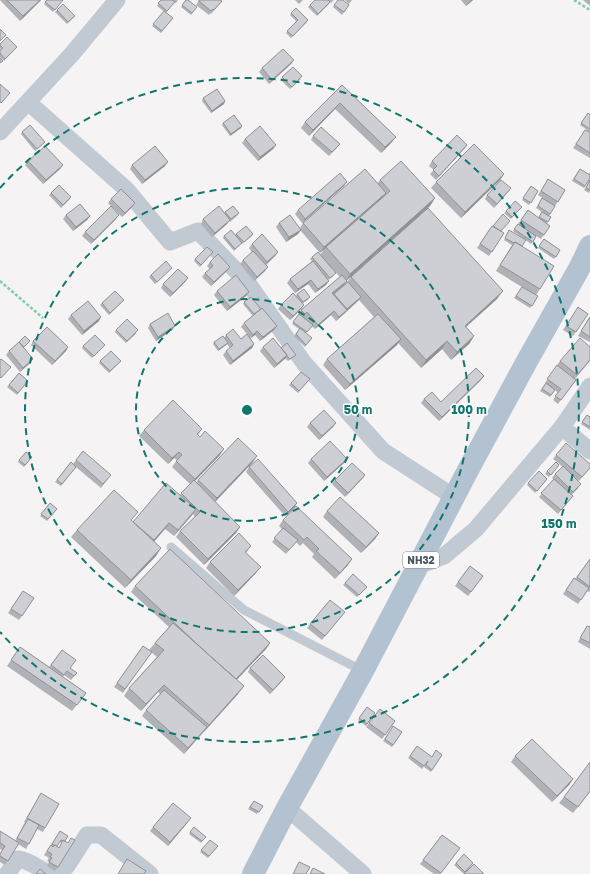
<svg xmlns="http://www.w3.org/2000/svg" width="590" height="874" font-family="'Golos Text',sans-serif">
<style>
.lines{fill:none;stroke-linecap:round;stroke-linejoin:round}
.path{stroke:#7ad0a6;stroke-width:2.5;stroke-dasharray:3 2;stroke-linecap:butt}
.lane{stroke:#c1cad2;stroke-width:9}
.street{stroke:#c1cad2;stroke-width:17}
.primary{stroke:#b3c2d1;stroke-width:22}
.wall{fill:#b0b2b7;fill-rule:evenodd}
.shaded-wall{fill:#909195}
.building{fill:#cdcfd5;stroke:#909195}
.ring{fill:none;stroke:#0f766e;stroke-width:2;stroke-dasharray:7 5}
.labels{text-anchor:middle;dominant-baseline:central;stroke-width:3;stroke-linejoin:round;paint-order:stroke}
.shield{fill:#fff;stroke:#808990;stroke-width:1}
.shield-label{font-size:10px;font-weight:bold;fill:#4a5661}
.centre{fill:#0f766e;stroke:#fff;stroke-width:2}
.ring-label{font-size:12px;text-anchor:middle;font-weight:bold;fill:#0f766e;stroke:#fff;stroke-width:3;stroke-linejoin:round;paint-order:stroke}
</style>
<rect width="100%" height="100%" fill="#f5f3f3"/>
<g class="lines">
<path class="path" d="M574,0L587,8L590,11
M0,281L43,318"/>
<path class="lane" d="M171,547L244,610L363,671"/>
<path class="street" d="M28,102L126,189L170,242L198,231L248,283L304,363L383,451L454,497
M0,132L72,54L117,0
M562,427L590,451
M418,566L444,556L476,529L562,427L590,386
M287,808L363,874
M7,874L18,859C32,861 39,870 52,874
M57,874L67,866L87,835H101L150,874"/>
<path class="primary" d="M253,874L287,808L363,671L467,472L527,361L580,267L590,246"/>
</g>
<path class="wall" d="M0,0H41L20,21Z
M47,0L61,2L53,12L44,4Z
M161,0H178L176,3L174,2L166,13L157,6Z
M186,0L197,7L191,15L181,7Z
M199,0H221L222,1L211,14L210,13L209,15L196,5Z
M295,0H303L299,4Z
M315,0H334L331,3L329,1L330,2L329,4L317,16L308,7Z
M338,0L349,5L342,15L333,7Z
M345,0H352L349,4Z
M461,0H473L466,6Z
M583,0H590V6Z
M57,10L73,18L67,24L55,12Z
M164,11L173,18L161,33L152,26Z
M291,13L307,22L291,38L286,33L296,21L290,15Z
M0,44L17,47L4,61L0,57V50L1,49L0,48Z
M294,60L291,64L269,84L259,72L262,68Z
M282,77L301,79L290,89L281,80Z
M342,85L396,137L391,143L381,153L335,109L309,136L301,128L305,122Z
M203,98L225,101L224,104L211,113L202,101Z
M588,113L590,115V132L580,125Z
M223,123L242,126L241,128L230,136L222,125Z
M585,130L590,132V158L573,148Z
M22,132L43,144L35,151L21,134Z
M313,136L337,148L329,156L311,140Z
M245,139L276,145L273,149L258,161L242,143Z
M467,145L464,149L436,180L430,174L434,170L429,166L432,161Z
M28,161L63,165L60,169L43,184L25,165Z
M132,165L165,166L142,184L130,169Z
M578,171L589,174L590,172V178L584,188L572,181Z
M504,174L500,180L461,218L431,188L436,182Z
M548,179L565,190L555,206L538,195Z
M380,180L435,198L430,206L346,280L344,285L333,294L347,282L351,277L497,299L466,327L474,336L469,344L451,360L442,349L421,368L398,343L397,345L345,390L323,365L327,359L374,317L359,300L336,321L331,315L315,329L312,326L306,333L312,338L305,347L294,336L299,329L292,324L299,315L298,314L301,310L340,277L320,255L325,248L320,253L300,230L298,234L286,242L276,227L279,223L300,228L303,223L377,184Z
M590,180V191L589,193L584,190Z
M344,186L302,223L295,214L298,210Z
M531,186L538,191L529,205L522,200Z
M511,188L508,192L494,208L485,199L487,195Z
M51,193L70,199L61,208L49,195Z
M542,198L555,206L549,216L551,217L547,223L550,226L541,239L536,236L531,244L513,231L528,210L539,218L542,212L536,208Z
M111,199L135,203L132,207L122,217L108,203Z
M233,206L238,215L230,222L229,221L227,224L212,237L201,224L203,219L225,213Z
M520,209L511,219L504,213L506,211Z
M66,215L90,216L87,220L73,231L63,219Z
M116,219L91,244L82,236L85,232Z
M489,230L504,233L489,256L477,248Z
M509,230L522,246L540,289L536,295L538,296L530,308L514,298L522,287L496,271L512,245L504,240Z
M236,234H253L252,236L242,244L241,243L234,251L223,238L224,236L235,235Z
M544,239L560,250L554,259L538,248Z
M252,244L278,252L275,256L266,265L265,271L254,281L240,264L243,260L252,252L249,248Z
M213,252L200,267L194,261L195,259Z
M312,257L334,276L328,280L326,285L315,293L308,284L295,293L287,283L290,279L312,261L310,259Z
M210,262L227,271L211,286L202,277L205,273L210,269L207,266Z
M172,268L155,284L149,277L151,275Z
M188,278L185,282L170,297L161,288L163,284Z
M217,291L246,296L227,311L214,295Z
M297,294L309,299L303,303L304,305L301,309L290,320L278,309L281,305L296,296Z
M124,300L109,315L100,305L102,303Z
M244,302L274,330L260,341L255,335L250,338L254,344L252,348L230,365L223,355L226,351L230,348L227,344L218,351L213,344L214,342L224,338L226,335L241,339L247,334L241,327L244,323L253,316L243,304Z
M578,307L588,314L573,336L563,330Z
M71,315L99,321L82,335L68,319Z
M590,317V342L578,336L587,321Z
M150,324L175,326L172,330L156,341L148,328Z
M116,330L137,333L126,343L115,332Z
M30,341L23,348L30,363L20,372L6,355L9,351L19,342Z
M33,341L68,347L66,351L52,365L31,345Z
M83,346L103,347L92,358L82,348Z
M263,347L281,348L294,357L288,361L285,358L274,368L260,351Z
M100,361H121L109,373L99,363Z
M560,361H590L575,379L576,380L558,404L553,400L558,393L555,390L550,397L540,391L546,383H545Z
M19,373L28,381L17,395L7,387Z
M481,380L439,421L421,403L424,399L441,402Z
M308,381L298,393L289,385L291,383Z
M587,415L590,417V430L581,424Z
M310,423H336L333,427L319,440L307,427Z
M202,429L198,435L220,455L195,481L196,483L198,480L253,462L215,502L240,527L236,533L204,565L176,537L180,531L195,517L193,514L174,536L165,529L154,542L156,556L125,588L71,537L77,530L132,521L133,522L180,495L190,484L172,467L177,460L174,458L168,464L139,436L144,430Z
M556,455L590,464V468L579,481L572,475L578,488L572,494L573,496L558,514L539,497L554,480L552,478L555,474L563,467L553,459Z
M32,457L24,467L18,462L19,460Z
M311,459L344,463L324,481L308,463Z
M76,460L108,479L101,488L76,467L61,486L55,482L71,462L73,464Z
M559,465L549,477L545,474L547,471Z
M249,467L295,507L348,565L335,579L312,557L314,554L303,543L300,546L296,542L286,554L272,542L282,529L279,526L283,520L294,508L285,516L246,472Z
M365,475L362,479L345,497L332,484L335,480Z
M546,481L535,493L527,485L528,483Z
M50,503L57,509L47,521L40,516Z
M327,511L379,533L375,539L361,553L323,517Z
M251,546L246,553L256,573L234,596L206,568L210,562Z
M590,559V591L589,592L587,591L578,604L563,594L574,578L575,579Z
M470,566L483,576L468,596L455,586Z
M345,583L367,587L357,597L343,585Z
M135,586L270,643L266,649L236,680L238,694L184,754L142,716L146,710L160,694L158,692L141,711L124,696L129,688L157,657L151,652L123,693L114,687L143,646L149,650L155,643L169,627L131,592Z
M23,591L34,598L19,620L8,613Z
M345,612L322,640L307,628L310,624Z
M587,626L590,627V649L578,642Z
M20,647L49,667L62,650L70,668L77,673L71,680L64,675L63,677L86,693L72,711L7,666Z
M250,668L282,681L270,694L248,672Z
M367,707L375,713L366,726L358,720Z
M380,709L395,721L382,739L366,727Z
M393,726L402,732L392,747L383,741Z
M417,746L431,757L442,755L431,772L424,767L426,763L422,769L408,758Z
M515,756L573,779L569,785L552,802L511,762Z
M590,792L573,813L559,803L564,797Z
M41,793L45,828L43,832L37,829L26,849L18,844L5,865L0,862V854L2,850L0,849V831L15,841L25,822H24Z
M254,801L263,806L257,814L248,809Z
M188,822L168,846L150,831L153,827Z
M194,827L206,837L201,843L189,834Z
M60,831L65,841L58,867L55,871L47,866L49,862L47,861L49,858L44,855ZM60,842L62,843L58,848L57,846Z
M442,835L460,848L440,874H434L420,864Z
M210,840L218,846L208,858L200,852Z
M456,863H473L464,874L454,865Z"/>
<path class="shaded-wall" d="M40,0H41L20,21L23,16Z
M471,0H473L466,6L469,2Z
M294,60L291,64L269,84L272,80Z
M225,101L224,104L211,113L212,111Z
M340,103L335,109L309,136L313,130Z
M242,126L241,128L230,136L231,134Z
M396,137L391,143L381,153L385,147Z
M276,145L273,149L258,161L260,157Z
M467,145L464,149L436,180L439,176Z
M168,162L165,166L142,184L145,180Z
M63,165L60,169L43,184L46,180Z
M504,174L500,180L461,218L465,212Z
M347,182L344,186L302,223L305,219Z
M511,188L508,192L494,208L497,204Z
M386,193L382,199L320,253L324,247Z
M435,198L430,206L345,282L350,274Z
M135,203L132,207L122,217L125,213Z
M119,215L116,219L91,244L94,240Z
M90,216L87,220L73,231L76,227Z
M230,220L227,224L212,237L215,233Z
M301,230L298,234L286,242L289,237Z
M278,252L275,256L264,266L267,262Z
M230,267L227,271L211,286L214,282Z
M268,267L265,271L254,281L257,277Z
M188,278L185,282L170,297L173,293Z
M311,280L308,284L295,293L298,289Z
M329,281L326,285L315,293L318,289Z
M347,281L344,285L329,297L332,293Z
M503,291L497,299L459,333L465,326Z
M249,292L246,296L227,311L230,307Z
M361,297L358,301L347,311L344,314L336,321L339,317L344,313L347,309Z
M304,305L301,309L290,320L293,316Z
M334,311L331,315L315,329L318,325Z
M101,317L99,321L82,335L84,331Z
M175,326L172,330L156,341L158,337Z
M277,326L274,330L260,341L263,337Z
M257,331L255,335L250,339L253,335Z
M474,336L469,344L451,360L457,352Z
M401,339L397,345L345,390L350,384Z
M447,341L442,349L421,368L426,360Z
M228,343L226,345L218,351L219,349Z
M254,344L252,348L230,365L233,361Z
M68,347L66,351L52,365L55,361Z
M287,355L285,359L274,368L277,364Z
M33,359L30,363L20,372L23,368Z
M484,376L481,380L439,421L442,417Z
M336,423L333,427L319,440L322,436Z
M224,449L220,455L191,485L195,479Z
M179,452L174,458L168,464L172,458Z
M257,456L253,462L213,504L217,498Z
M347,459L344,463L324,481L327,477Z
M365,475L362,479L345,497L348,493Z
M581,484L578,488L570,496L573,492Z
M297,503L294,508L285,516L288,512Z
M196,509L192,515L174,536L178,530Z
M169,523L165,529L150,546L154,540Z
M240,527L236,533L204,565L208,559Z
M379,533L375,539L361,553L366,547Z
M161,548L156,556L125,588L131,580Z
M352,559L348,565L335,579L340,573Z
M261,567L256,573L234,596L238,590Z
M270,643L266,649L231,686L235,680Z
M285,677L282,681L270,694L273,690Z
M164,685L158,692L141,711L146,704Z
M244,686L238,694L203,733L209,725Z
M207,727L202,733L184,754L188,748Z
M573,779L569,785L552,802L557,796Z
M191,818L188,822L168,846L170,842Z"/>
<path class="building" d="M7,0H40L23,16Z
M47,0H63L55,10L45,2Z
M161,0H172L175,2L167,11L158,3Z
M186,0H188L197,7L192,13L182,5Z
M199,0H220L222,1L214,10L213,9L211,11L199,1Z
M315,0H328L330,2L318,14L310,5Z
M338,0H343L349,5L344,12L334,5Z
M63,4L75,16L68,22L57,10Z
M296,8L308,20L293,36L287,31L298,20L291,13Z
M164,11L173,18L162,31L153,24Z
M0,29L6,35L0,41Z
M7,37L17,47L5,59L0,53V50L3,48L0,45V44Z
M283,49L294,60L272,80L262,68Z
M0,58L3,61L0,63Z
M293,67L302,76L292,87L282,77Z
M0,84L10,93L1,103L0,102Z
M342,85L396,137L385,147L340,103L313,130L305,122Z
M217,89L225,101L212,111L203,98Z
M588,113L590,115V129L581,123Z
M234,115L242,126L231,134L223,123Z
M30,125L45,142L37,149L22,132Z
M260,126L276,145L260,157L245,139Z
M321,127L340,144L332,152L313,136Z
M585,130L590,132V153L576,144Z
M457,135L467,145L439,176L433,170L437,166L432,161Z
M474,144L504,174L465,212L436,182Z
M45,146L63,165L46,180L28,161Z
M155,146L168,162L145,180L132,165Z
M401,161L435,198L350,274L326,247L390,191L380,180Z
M365,169L386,193L324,247L303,223Z
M580,169L590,175V178L585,186L574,179Z
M340,173L347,182L305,219L298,210Z
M548,179L565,190L558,202L541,191Z
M501,180L511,188L497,204L487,195Z
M590,180V190L586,188Z
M59,185L71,197L63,205L51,193Z
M531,186L538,191L531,203L523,198Z
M121,189L135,203L125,213L111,199Z
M542,198L555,206L550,214L538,206Z
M515,201L522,207L512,217L506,211Z
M80,204L90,216L76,227L66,215Z
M111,206L119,215L94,240L85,232Z
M219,206L230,220L215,233L203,219Z
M233,206L239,213L231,219L225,212Z
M428,208L503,291L465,326L474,336L457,352L447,341L426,360L351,277Z
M528,210L550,226L544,235L521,220Z
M542,212L551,217L548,222L539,217Z
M503,214L510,221L501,231L493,226Z
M290,215L301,230L289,237L279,223Z
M518,224L536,236L533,242L514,229Z
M246,226L253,234L244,242L236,234Z
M492,226L504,233L492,252L480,244Z
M231,230L242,243L235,249L224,236Z
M509,230L526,240L522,246L515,242L514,243L505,238Z
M262,234L278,252L267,262L252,244Z
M544,239L560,250L556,257L539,246Z
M515,242L554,266L540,289L500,265Z
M207,247L213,252L201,265L195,259Z
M253,251L268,267L257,277L243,260Z
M318,252L336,273L330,278L312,257Z
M218,254L230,267L214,282L205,273L213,266L210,262Z
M166,261L172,268L157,282L151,275Z
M313,261L329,281L318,289L311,280L298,289L290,279Z
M178,269L188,278L173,293L163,284Z
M236,275L249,292L230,307L217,291Z
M342,275L347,281L332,293L347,310L339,317L334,311L318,325L307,312L305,314L301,310Z
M348,282L361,297L347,309L334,294Z
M522,287L538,296L532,306L516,296Z
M304,289L310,297L303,302L297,294Z
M115,291L124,300L110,313L102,303Z
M293,293L304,305L293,316L281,305Z
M251,297L261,309L254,314L244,302Z
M88,301L101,317L84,331L71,315Z
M578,307L588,314L576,332L566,326Z
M262,308L277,326L263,337L257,331L253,335L244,323Z
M168,313L175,326L158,337L150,324Z
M299,314L313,325L307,332L293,322Z
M378,314L401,339L350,384L327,359Z
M590,317V337L581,331Z
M127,319L138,330L127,341L116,330Z
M47,327L68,347L55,361L33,341Z
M300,328L312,338L306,345L296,334Z
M233,329L241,339L247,334L254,344L233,361L226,351L233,345L226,335Z
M95,335L105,345L94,356L83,346Z
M25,336L30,341L24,347L19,342Z
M223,336L228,343L219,349L214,342Z
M273,338L287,355L277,364L263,347Z
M580,338L590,347V360L577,375L560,361Z
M19,342L33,359L23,368L9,351Z
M287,343L296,355L290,359L287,356V355L281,348Z
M111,351L121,361L110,371L100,361Z
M1,359L11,367L1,378L0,377V360Z
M557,365L576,380L561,400L555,396L561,389L547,379Z
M476,368L484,376L442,417L424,399L432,392L441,402Z
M301,372L310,379L299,391L291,383Z
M19,373L28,381L18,393L9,385Z
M546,383L555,390L551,395L542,389Z
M173,400L202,429L197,434L200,437L205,431L224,449L195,479L176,461L182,455L179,452L172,458L144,430Z
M324,410L336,423L322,436L310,423Z
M587,415L590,417V427L582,422Z
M238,438L257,456L217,498L198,480Z
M330,441L347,459L327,477L311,459Z
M566,443L590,464V468L582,477L556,455Z
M83,451L111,475L103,484L76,460Z
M26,452L32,457L25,465L19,460Z
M258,459L297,503L288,512L249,467Z
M71,462L76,467L62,484L57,480Z
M556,462L559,465L551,475L547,471Z
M352,463L365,475L348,493L335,480Z
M563,466L581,484L573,492L555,474Z
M539,471L547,479L537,491L528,483Z
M554,479L573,496L561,510L541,493Z
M194,480L240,527L208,559L180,531L200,512L181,493Z
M166,483L196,509L178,530L169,523L154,540L133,522Z
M114,490L138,512L131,520L161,548L131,580L77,530Z
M340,497L379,533L366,547L327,511Z
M50,503L57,509L48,519L41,514Z
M296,506L352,559L340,573L316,551L319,549L307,537L304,540L283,520Z
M283,528L298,540L289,550L274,538Z
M239,533L251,546L245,552L261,567L238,590L210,562Z
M170,549L270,643L236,679L211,657L135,586Z
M590,559V587L577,577Z
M470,566L483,576L471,592L458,582Z
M353,574L367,587L359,595L345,583Z
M574,578L589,588L581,600L566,590Z
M23,591L34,598L22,616L11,609Z
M330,600L345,612L325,636L310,624Z
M173,623L244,686L209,725L164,685L146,704L129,688L164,650L155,643Z
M587,626L590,627V643L580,638Z
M143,646L152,652L125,689L117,683Z
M20,647L86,693L77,705L11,660Z
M62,650L76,660L70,668L77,673L74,676L67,671L64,675L51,665Z
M263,655L285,677L273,690L250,668Z
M164,690L207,727L188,748L146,710Z
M367,707L375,713L367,724L359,718Z
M380,709L395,721L385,735L369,723Z
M393,726L402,732L393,745L385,739Z
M532,739L573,779L557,796L515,756Z
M417,746L432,757L436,750L442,755L432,770L426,765L428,761L424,766L410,756Z
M590,762V791L578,807L564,797Z
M41,793L59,804L45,828L27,818Z
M254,801L263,806L259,812L250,807Z
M173,803L191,818L170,842L153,827Z
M28,819L39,825L29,844L17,838Z
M194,827L206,837L202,841L190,832Z
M0,831L19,843L8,861L0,856V854L5,846L0,843Z
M60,831L68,836L65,841L61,840L57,846L52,844Z
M442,835L460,848L441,873L423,860Z
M71,838L75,840L58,867L49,862L52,858L50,857L52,854L47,851L51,845L53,847L55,845L59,848L63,840L68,843Z
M210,840L218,846L209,856L201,850Z
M464,854L473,863L465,872L456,863Z
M127,859L146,871L144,874H118Z
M299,862L310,867L306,874H293Z
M474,864L484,874H464Z
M313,868L325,874H310Z
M40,869L46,874H36Z"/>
<g class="ring">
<circle cx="247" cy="410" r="111"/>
<circle cx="247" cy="410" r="222"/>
<path d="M0 188A332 332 0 1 1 0 632"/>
</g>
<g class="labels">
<rect class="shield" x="403" y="552" width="36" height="16" rx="3"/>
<g class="shield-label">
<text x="421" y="560">NH32</text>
</g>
</g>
<circle cx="247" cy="410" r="6" class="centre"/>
<g class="ring-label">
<text x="358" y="414">50 m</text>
<text x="469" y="414">100 m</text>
<text x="559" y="528">150 m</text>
</g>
</svg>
